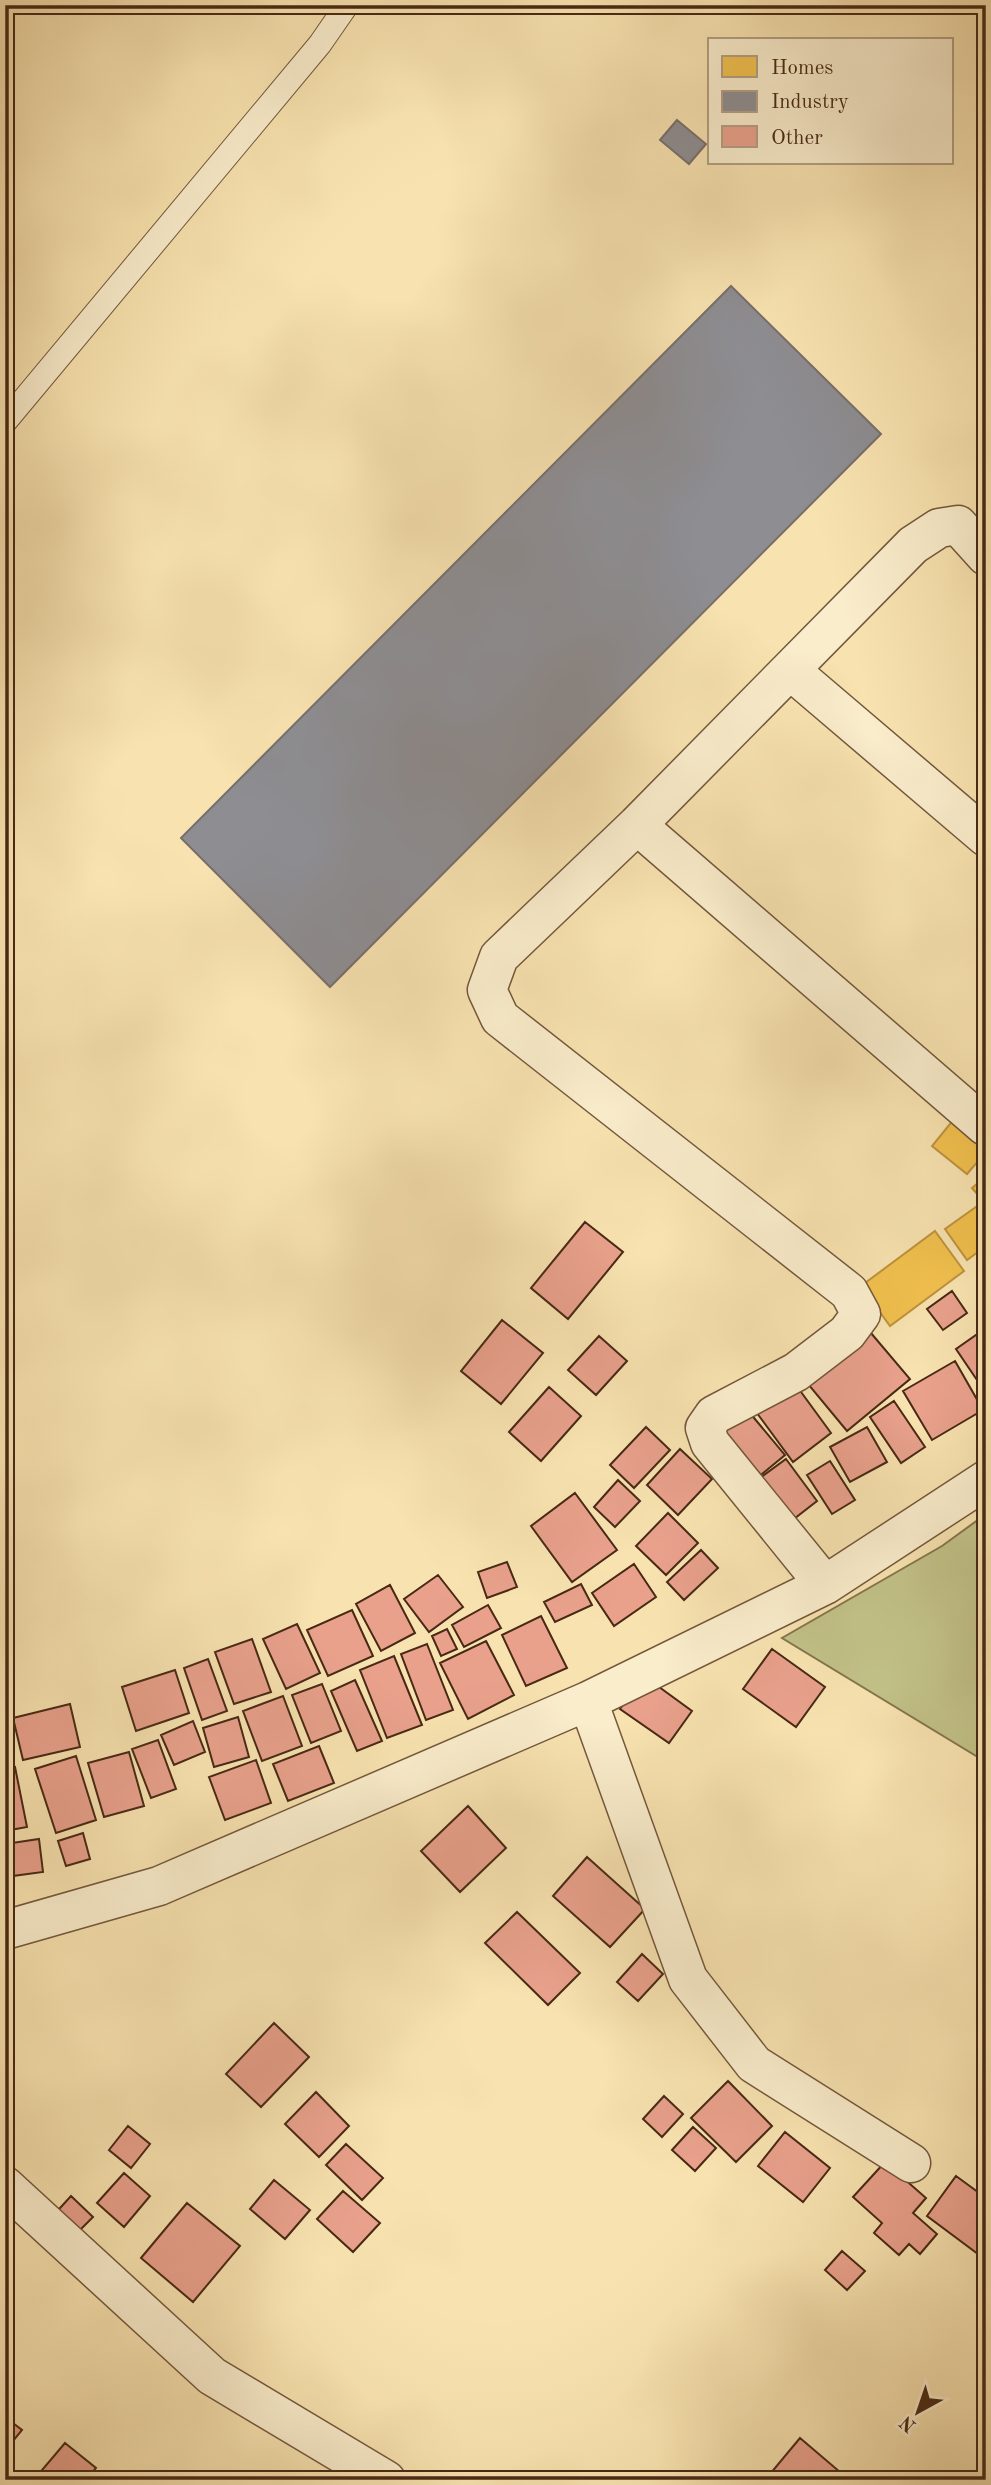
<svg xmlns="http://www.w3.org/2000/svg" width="991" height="2485" font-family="'Old Standard TT',serif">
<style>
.green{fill:#c2c288;stroke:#85764e;stroke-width:2}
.homes{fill:#f2c14e;stroke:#bf933d;stroke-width:2}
.industry{fill:#8d8d92;stroke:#786f6c;stroke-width:2}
.building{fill:#e9a18c;stroke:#482915;stroke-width:2}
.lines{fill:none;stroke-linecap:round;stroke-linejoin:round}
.service-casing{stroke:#74583c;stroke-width:25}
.minor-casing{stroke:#74583c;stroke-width:41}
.service{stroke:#faedcc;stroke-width:23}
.minor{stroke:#faedcc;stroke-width:38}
</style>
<rect width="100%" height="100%" fill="#f8e3b0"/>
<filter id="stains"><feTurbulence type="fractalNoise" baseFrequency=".00286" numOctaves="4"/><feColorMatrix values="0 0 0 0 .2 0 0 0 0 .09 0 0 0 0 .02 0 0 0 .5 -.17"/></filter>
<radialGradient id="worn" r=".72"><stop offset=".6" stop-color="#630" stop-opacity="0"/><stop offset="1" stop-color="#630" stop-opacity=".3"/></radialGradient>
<path class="green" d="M986,1514V1762L782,1638L942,1546Z"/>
<path class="homes" d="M954,1119L986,1146V1152L967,1174L932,1146Z
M986,1176V1204L972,1188Z
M980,1204L986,1211V1246L967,1260L945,1229Z
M935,1231L964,1271L890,1326L861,1286Z"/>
<path class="industry" d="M677,120L706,144L689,164L660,140Z
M731,286L881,434L330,987L181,838Z"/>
<path class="building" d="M585,1222L623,1252L568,1319L531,1288Z
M952,1291L967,1313L943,1330L927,1309Z
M502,1320L543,1353L501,1404L461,1371Z
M865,1326L910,1379L847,1431L803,1378Z
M986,1328V1383L981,1386L956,1349Z
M599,1336L627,1361L596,1395L568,1370Z
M955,1361L983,1410L932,1440L903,1391Z
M793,1381L831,1433L793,1462L754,1409Z
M549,1387L581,1416L541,1461L509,1432Z
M894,1401L925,1447L901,1463L870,1417Z
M744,1406L785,1455L751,1483L711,1434Z
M646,1427L670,1450L634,1488L610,1465Z
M867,1427L887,1462L850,1482L830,1447Z
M680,1449L712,1479L678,1515L647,1485Z
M786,1459L817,1501L781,1529L749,1486Z
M830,1461L855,1500L832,1514L807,1475Z
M618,1480L640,1501L615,1527L594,1507Z
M575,1493L617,1550L572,1582L531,1526Z
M668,1513L698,1543L666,1575L636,1546Z
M701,1550L718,1568L684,1600L667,1582Z
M507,1562L517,1587L487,1598L478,1572Z
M634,1564L656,1597L614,1626L592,1593Z
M438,1575L463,1607L429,1632L404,1599Z
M581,1584L592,1605L555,1622L544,1602Z
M390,1585L415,1633L381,1651L356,1604Z
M488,1605L501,1628L464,1647L452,1625Z
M352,1610L373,1656L328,1676L307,1630Z
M541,1616L567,1668L526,1686L502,1635Z
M297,1624L320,1673L286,1689L263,1639Z
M447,1629L457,1649L441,1656L432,1636Z
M252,1639L271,1692L234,1704L215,1652Z
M486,1641L514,1695L468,1719L440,1663Z
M427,1644L453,1710L426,1720L401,1654Z
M772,1649L825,1687L796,1727L743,1689Z
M394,1656L422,1725L387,1738L360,1670Z
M208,1659L227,1711L202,1720L184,1668Z
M175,1670L189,1713L136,1731L122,1687Z
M644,1676L692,1711L669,1743L620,1709Z
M355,1680L382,1741L357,1751L331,1691Z
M322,1684L341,1731L311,1743L292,1695Z
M283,1696L302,1746L262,1761L243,1711Z
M70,1704L80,1747L23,1760L13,1718Z
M238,1717L249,1757L214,1767L203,1728Z
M193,1721L205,1752L174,1765L161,1735Z
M5,1731L13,1759L5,1761Z
M158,1740L176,1789L151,1798L132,1749Z
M319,1746L334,1783L288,1801L273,1764Z
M129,1752L144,1806L104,1817L88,1763Z
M76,1756L96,1820L56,1833L35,1769Z
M256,1760L271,1803L225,1820L209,1777Z
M15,1767L27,1827L5,1831V1769Z
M468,1806L506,1848L460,1892L421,1851Z
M83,1833L90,1859L66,1866L58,1841Z
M39,1839L43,1872L5,1877V1844Z
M587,1857L645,1909L610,1947L553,1896Z
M517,1912L580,1973L548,2005L485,1943Z
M642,1954L663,1974L638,2001L617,1982Z
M274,2023L309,2057L261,2107L226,2074Z
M728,2081L772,2126L736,2162L691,2118Z
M316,2092L349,2126L319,2157L285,2124Z
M664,2096L683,2114L662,2137L643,2119Z
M128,2126L150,2144L131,2168L109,2150Z
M693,2127L716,2148L695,2171L672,2150Z
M785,2132L830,2168L803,2202L758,2166Z
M346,2144L383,2178L362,2200L326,2165Z
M885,2162L926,2198L913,2213L937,2234L920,2254L909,2244L899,2255L874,2233L882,2223L853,2197Z
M124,2173L150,2196L124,2227L97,2203Z
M956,2176L986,2198V2260L927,2216Z
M274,2180L310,2210L285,2239L250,2209Z
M343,2191L380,2223L353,2252L317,2219Z
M71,2196L93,2217L71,2239L50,2219Z
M187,2203L240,2246L193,2302L141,2258Z
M842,2251L865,2271L847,2290L825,2270Z
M5,2417L22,2430L5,2451Z
M800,2438L847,2478L845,2480H765Z
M65,2443L96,2468L86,2480H41L37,2476Z"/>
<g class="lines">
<defs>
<path id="service" d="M5,422L320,44L347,5"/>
<path id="minor" d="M790,670L986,837
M637,825L985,1126
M825,1585L710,1443L705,1428L714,1415L796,1372L847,1333L861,1314L849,1292L500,1018L487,990L499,957L637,825L913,545L939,528L958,525L986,556
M588,1701L688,1979L754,2064L911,2163
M5,1930L159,1886L588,1701L825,1585L986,1480
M5,2186L212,2376L386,2480"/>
</defs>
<use href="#service" class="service-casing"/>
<use href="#minor" class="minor-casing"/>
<use href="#service" class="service"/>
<use href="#minor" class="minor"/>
</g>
<rect width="991" height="2485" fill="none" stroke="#f8e3b0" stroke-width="28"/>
<rect x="7" y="7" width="977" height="2471" fill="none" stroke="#482915" stroke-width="3.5"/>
<rect x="14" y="14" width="963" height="2457" fill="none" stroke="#482915" stroke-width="2"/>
<rect x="708" y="38" width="245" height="126" fill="#faedcc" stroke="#b39f83" stroke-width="2"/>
<rect x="722" y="56" width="35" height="21" fill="#f2c14e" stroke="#b39f83" stroke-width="2"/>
<text x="771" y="74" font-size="21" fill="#482915">Homes</text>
<rect x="722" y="91" width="35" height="21" fill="#8d8d92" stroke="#b39f83" stroke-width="2"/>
<text x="771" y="108" font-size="21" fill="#482915">Industry</text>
<rect x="722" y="126" width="35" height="21" fill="#e9a18c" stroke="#b39f83" stroke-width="2"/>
<text x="771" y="144" font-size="21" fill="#482915">Other</text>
<g transform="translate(918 2412) rotate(220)" stroke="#faedcc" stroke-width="5" paint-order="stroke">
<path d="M0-5L12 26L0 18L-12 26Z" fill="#482915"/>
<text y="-10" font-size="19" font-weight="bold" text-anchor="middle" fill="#482915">N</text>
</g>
<rect width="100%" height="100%" filter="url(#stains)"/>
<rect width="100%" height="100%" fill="url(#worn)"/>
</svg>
